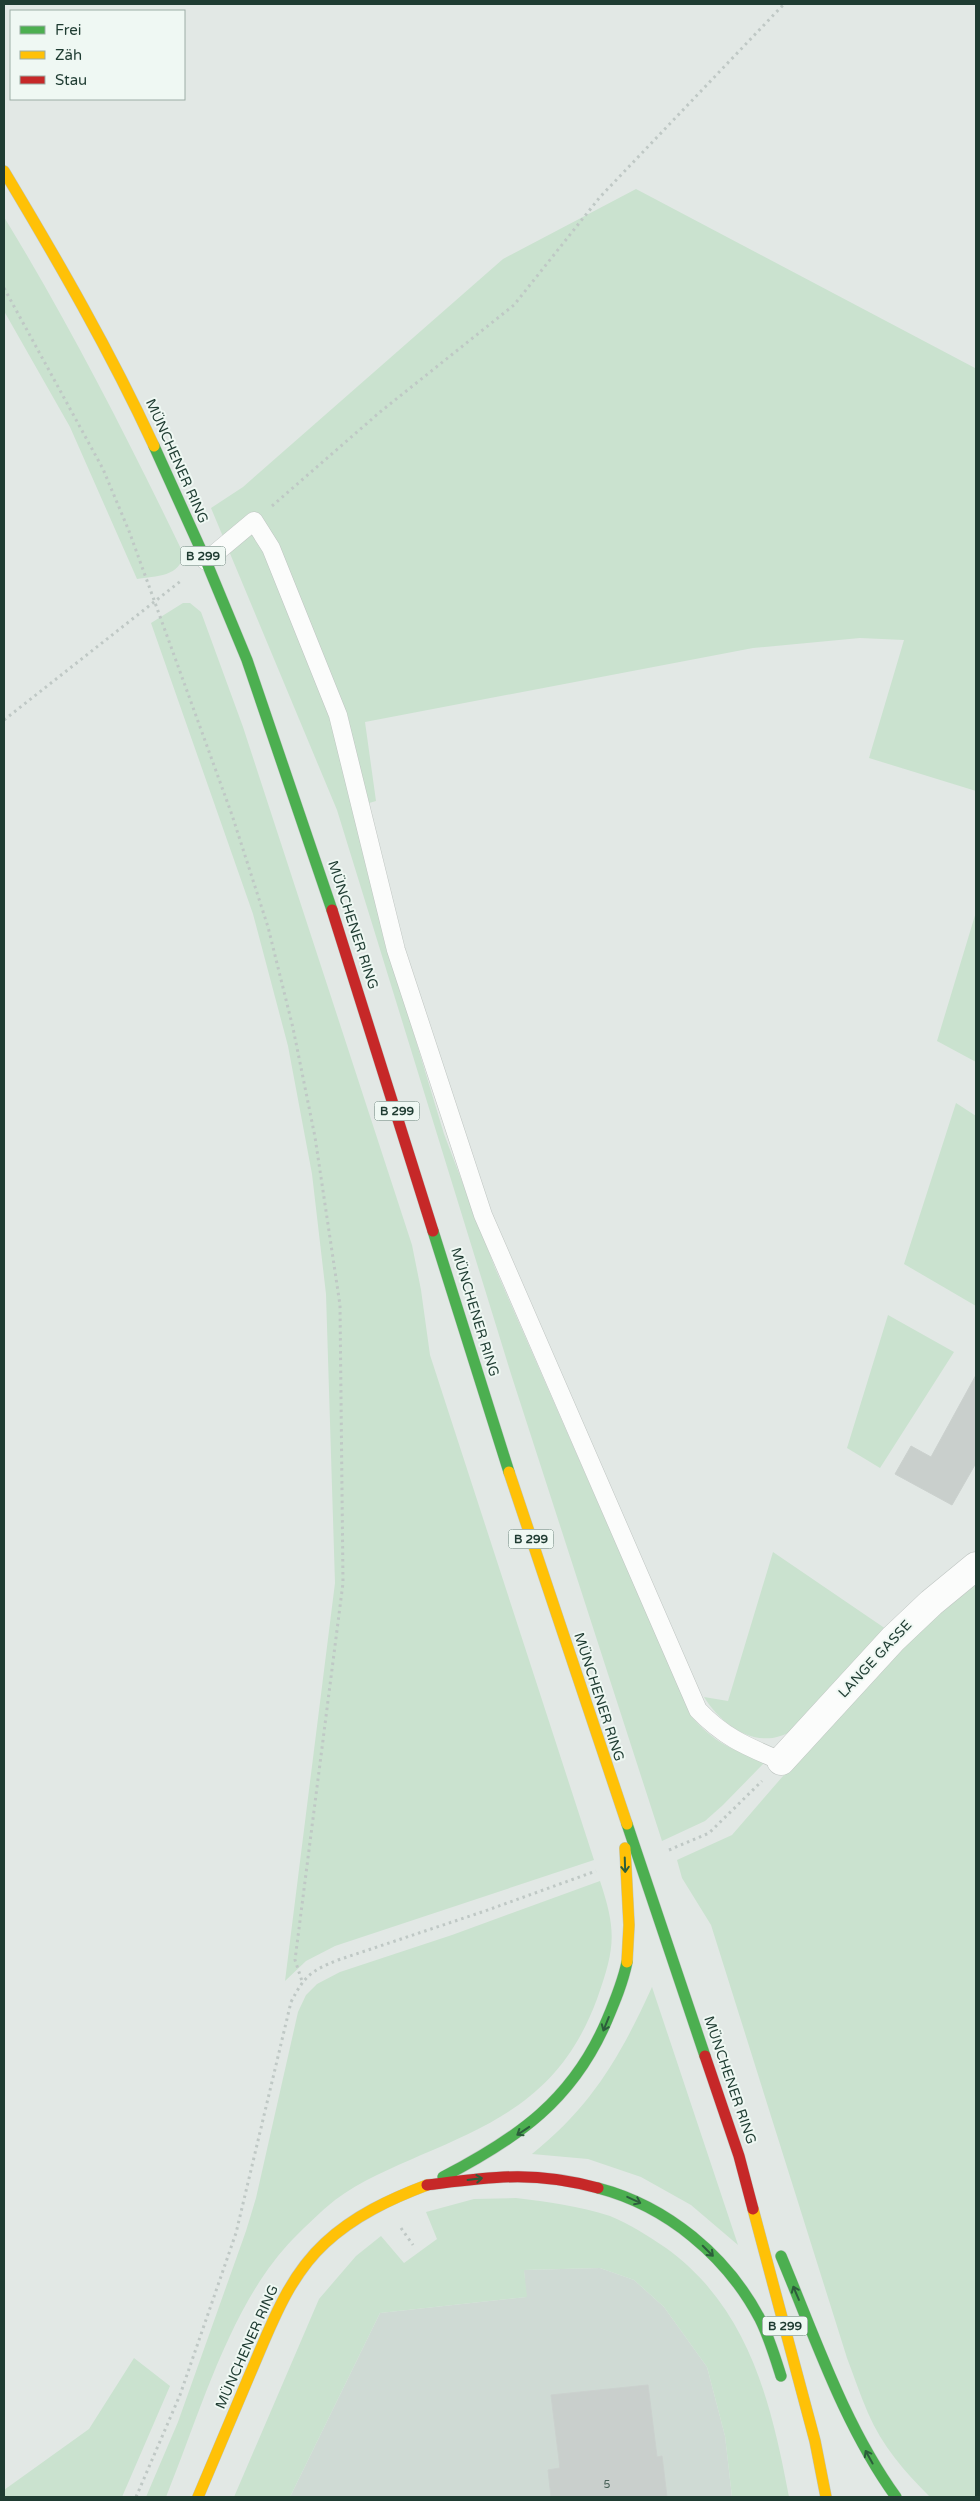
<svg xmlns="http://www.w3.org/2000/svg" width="980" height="2501" font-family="'Varela Round',sans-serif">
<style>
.built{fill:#cfdad4}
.green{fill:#cae2cf}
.building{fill:#c9cfcc;stroke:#cbd1ce}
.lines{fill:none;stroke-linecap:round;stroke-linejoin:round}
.lane-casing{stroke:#bfc5c2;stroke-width:19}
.street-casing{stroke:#bfc5c2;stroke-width:29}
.fast-casing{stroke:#bec6c2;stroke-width:12}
.slow-casing{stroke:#bec6c2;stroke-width:12}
.jam-casing{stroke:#bec6c2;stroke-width:12}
.path{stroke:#bfc8c5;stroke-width:3;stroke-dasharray:2.5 4;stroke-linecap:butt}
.lane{stroke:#fbfcfb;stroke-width:18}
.street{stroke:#fbfcfb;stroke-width:28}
.fast{stroke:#4caf50;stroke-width:11}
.slow{stroke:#ffc107;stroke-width:11}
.jam{stroke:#c62828;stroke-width:11}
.oneway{stroke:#2c5e3b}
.labels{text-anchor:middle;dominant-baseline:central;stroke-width:4;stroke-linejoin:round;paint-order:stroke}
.number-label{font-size:11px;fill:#4a6259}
.shield{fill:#eff8f3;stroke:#5d746c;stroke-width:1}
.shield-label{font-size:12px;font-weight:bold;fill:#1f3c32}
.street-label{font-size:14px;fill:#1f3c32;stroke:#eff8f3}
</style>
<rect width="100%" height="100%" fill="#e2e8e5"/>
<path class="built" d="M600,2268L634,2280L664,2307L707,2367L725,2436L732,2497H290L380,2313L526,2297L524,2270Z"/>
<path class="green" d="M636,189L975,368L976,365V791L869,758L904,640L860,638L753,648L365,722L376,801L352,808L390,955L444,1134L495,1268L692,1717C713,1742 735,1752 766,1761L723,1805L705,1821L662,1841L511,1374L337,810L211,508L243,487L503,259Z
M4,217C70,325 128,439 183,553C182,577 155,576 137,579L70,427L4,311Z
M183,603H190L201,612L243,727L412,1245L421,1290L430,1355L594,1860L335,1946L306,1961L285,1981L335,1583L326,1294L312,1174L288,1046L253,914L151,623Z
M976,912V1062L937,1041Z
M956,1103L976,1116V1306L904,1264Z
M888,1315L954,1352L880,1468L847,1448Z
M773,1552L886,1629L793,1730C759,1752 723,1727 704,1697L728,1701Z
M976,1583V2497H930C905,2472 882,2446 868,2413C860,2395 854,2376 847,2358L711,1925L682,1878L677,1860L732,1835L796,1761L917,1634Z
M600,1881C617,1932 615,1948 597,1999C563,2090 506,2119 421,2155C392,2168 360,2181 335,2200C320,2212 306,2226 293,2239C230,2304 200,2414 166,2497H146L178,2422L246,2231L256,2198L298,2012L306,1995L317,1984L340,1972L452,1935Z
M652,1987L738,2245L691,2205L641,2177L588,2159L532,2154C592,2106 621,2055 652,1987Z
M516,2198C548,2202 579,2206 610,2216C630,2224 648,2236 666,2248C749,2308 771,2402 789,2497H732L725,2436L707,2367L664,2307L634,2280L600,2268L524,2270L527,2297L380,2313L290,2497H234L319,2299L356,2256L381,2236L404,2263L437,2239L426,2212L474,2199Z
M134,2358L170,2386L122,2497H4V2490L89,2429Z"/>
<path class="building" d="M976,1375V1463L952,1505L895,1474L911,1446L931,1457Z
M648,2385L657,2457L662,2456L667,2497H551L548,2470L560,2468L551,2395Z"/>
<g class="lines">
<defs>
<path id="lane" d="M206,561L254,521L271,548L338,715L396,950L483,1215L698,1710C725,1738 746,1746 781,1761"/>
<path id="street" d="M781,1761L893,1639L931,1603L976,1566"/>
<path id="fast" d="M154,446L206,561L247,660L332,910
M433,1231L509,1472
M627,1824L705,2056
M443,2177C518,2138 573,2100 607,2020C615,2001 623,1982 627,1962
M598,2188C667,2206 727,2256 760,2319C769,2337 775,2357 781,2376
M781,2256C815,2337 844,2425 896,2497"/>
<path id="slow" d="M4,171C58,261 110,351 154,446
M509,1472L627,1824
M625,1848L629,1925L627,1962
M753,2209L815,2441L826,2497
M198,2497C215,2456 233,2415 250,2374C270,2328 287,2278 325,2243C354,2216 390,2199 427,2185"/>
<path id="jam" d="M332,910L433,1231
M705,2056L739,2156L753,2209
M427,2185C492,2177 532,2170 598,2188"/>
</defs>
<use href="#lane" class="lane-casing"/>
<use href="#street" class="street-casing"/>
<use href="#fast" class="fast-casing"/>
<use href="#slow" class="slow-casing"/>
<use href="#jam" class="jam-casing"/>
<path class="path" d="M4,288L103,469L129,531L232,815L268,927L293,1028L315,1137L340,1305L343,1583L295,1960L302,1981
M272,506L380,412L514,305L600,197L784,4
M4,720L182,580
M669,1850L709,1833L762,1781
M401,2228L413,2245
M136,2497L180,2395L236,2233L291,2002C305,1975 311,1971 338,1960L485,1911L596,1871"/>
<use href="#lane" class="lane"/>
<use href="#street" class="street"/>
<use href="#fast" class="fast"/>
<use href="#slow" class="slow"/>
<use href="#jam" class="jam"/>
</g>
<defs><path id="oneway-shaft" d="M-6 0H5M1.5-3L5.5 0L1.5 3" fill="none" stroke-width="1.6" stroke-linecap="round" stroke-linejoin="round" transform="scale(1.25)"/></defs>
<g class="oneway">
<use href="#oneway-shaft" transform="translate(625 1865) rotate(88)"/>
<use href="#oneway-shaft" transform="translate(606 2024) rotate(112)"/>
<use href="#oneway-shaft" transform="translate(523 2131) rotate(146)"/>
<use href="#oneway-shaft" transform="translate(475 2179) rotate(-7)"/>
<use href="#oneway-shaft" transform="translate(634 2200) rotate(25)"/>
<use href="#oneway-shaft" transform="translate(708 2251) rotate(45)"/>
<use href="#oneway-shaft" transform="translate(796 2293) rotate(-113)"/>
<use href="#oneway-shaft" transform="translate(869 2457) rotate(-119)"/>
</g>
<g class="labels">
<g class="number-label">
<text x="607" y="2484">5</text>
</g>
<g class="shield">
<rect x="180.5" y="546.5" width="45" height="19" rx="4"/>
<rect x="374.5" y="1101.5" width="45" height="19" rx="4"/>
<rect x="508.5" y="1529.5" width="45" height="19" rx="4"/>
<rect x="762.5" y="2316.5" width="45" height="19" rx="4"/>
</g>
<g class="shield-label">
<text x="203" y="556">B 299</text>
<text x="397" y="1111">B 299</text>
<text x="531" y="1539">B 299</text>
<text x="785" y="2326">B 299</text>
</g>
<g class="street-label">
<text transform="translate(177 461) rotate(66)">MÜNCHENER RING</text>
<text transform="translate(353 925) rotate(72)">MÜNCHENER RING</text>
<text transform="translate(475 1312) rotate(73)">MÜNCHENER RING</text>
<text transform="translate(875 1659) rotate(-47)">LANGE GASSE</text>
<text transform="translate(599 1697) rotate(72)">MÜNCHENER RING</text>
<text transform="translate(730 2080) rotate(71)">MÜNCHENER RING</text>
<text transform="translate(247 2347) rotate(-66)">MÜNCHENER RING</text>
</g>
</g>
<rect width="980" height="2501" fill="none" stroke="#1f3c32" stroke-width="10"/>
<rect x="10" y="10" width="175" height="90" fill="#eff8f3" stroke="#9cada6"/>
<rect x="20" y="26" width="25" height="8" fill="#4caf50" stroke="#9cada6"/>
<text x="55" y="35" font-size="15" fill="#1f3c32">Frei</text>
<rect x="20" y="51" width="25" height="8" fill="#ffc107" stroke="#9cada6"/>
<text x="55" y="60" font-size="15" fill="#1f3c32">Zäh</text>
<rect x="20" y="76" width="25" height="8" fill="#c62828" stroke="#9cada6"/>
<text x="55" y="85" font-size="15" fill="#1f3c32">Stau</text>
</svg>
